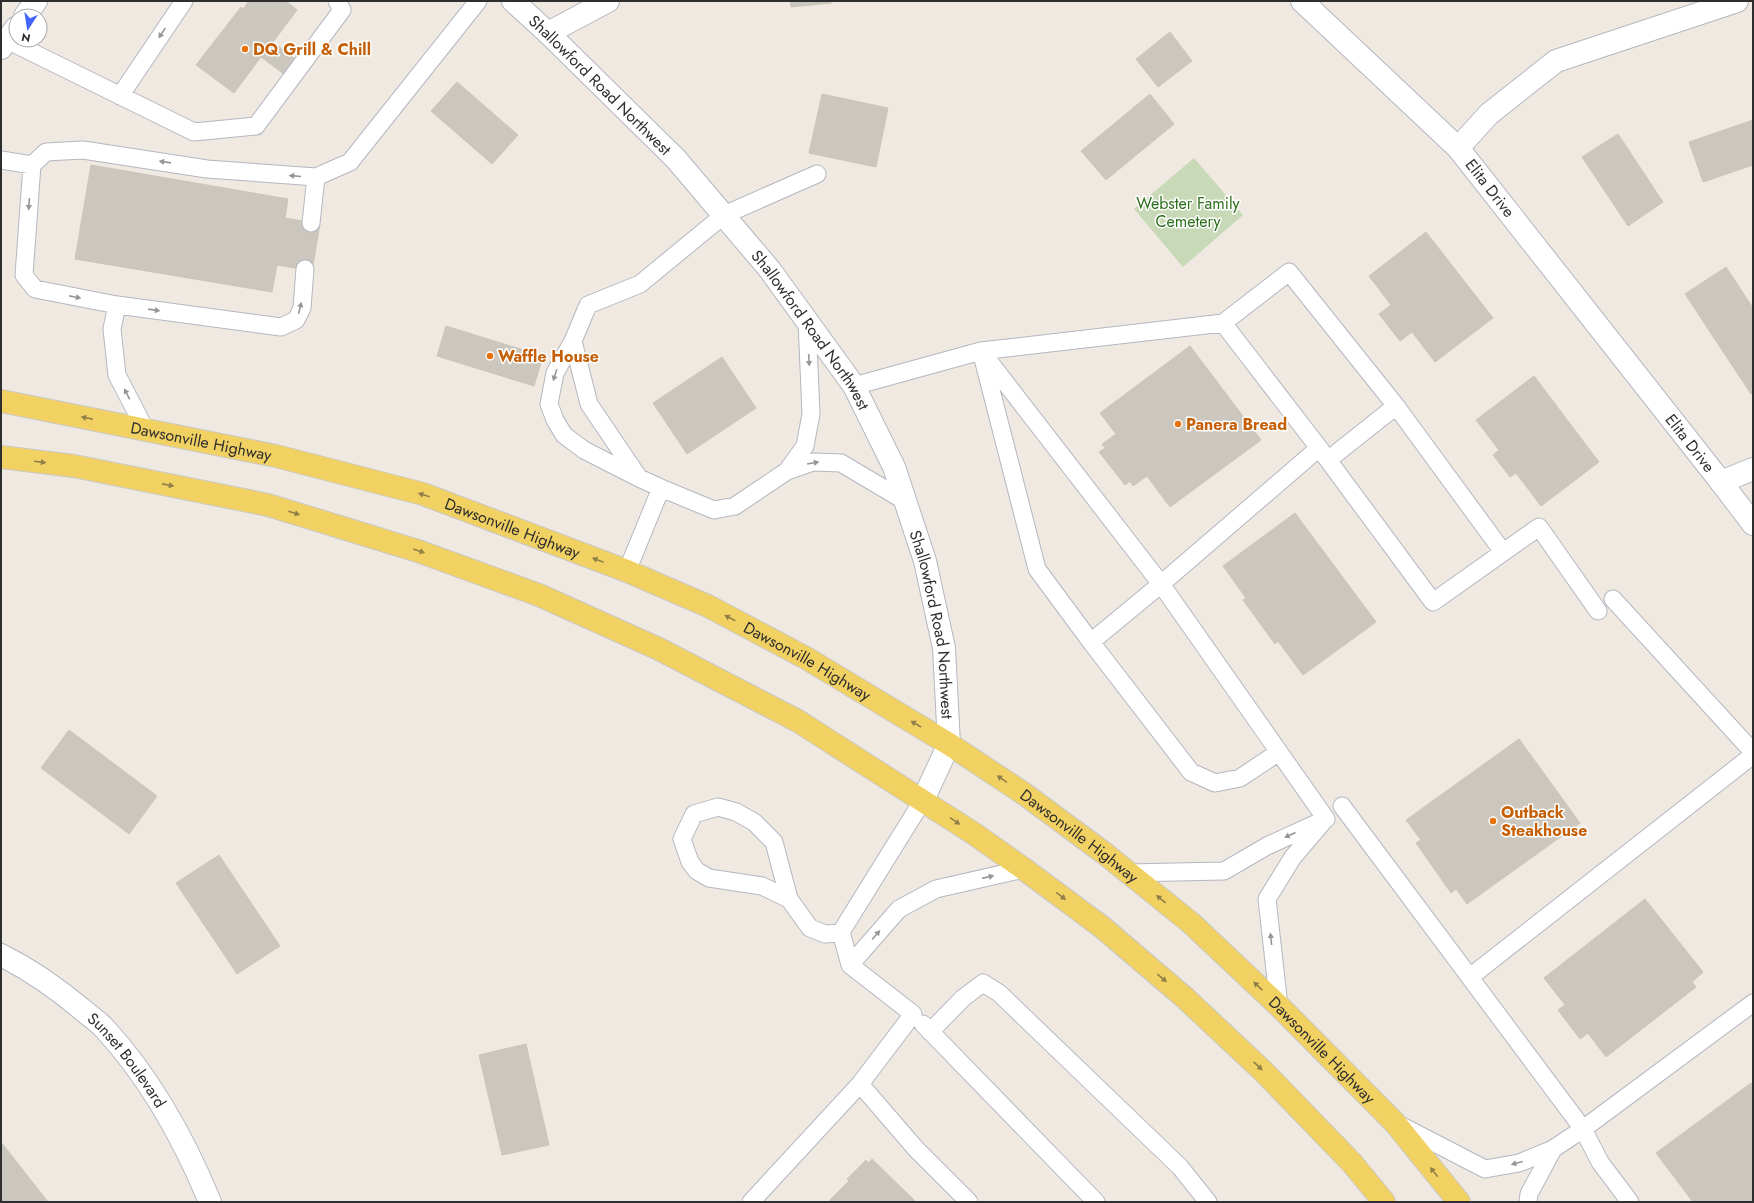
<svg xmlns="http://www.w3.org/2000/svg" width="1754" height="1203" font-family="Jost,sans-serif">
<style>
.cemetery{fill:#c8d9b8}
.building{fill:#cbc7bf;stroke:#cbc5ba}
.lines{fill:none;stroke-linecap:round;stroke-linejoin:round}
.lane-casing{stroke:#b4b7c1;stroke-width:19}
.street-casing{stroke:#b4b7c1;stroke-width:24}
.primary-casing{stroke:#c9c9c9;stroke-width:24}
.lane{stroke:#fff;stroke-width:17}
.street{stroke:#fff;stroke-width:22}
.primary{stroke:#f2d163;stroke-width:22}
.oneway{fill:#969696}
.oneway2{fill:#908048}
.food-dot{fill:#e8710a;stroke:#fff;stroke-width:1.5}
.labels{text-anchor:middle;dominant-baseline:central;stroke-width:3;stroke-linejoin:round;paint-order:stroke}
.food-label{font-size:16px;font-weight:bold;fill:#c56008;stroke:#fff;text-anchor:start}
.street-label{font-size:16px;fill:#2e2e2e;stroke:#fff}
.park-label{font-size:16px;fill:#2c6e1b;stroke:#fff}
</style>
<rect width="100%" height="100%" fill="#efe9e1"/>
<path class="cemetery" d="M1194,158L1243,215L1183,267L1134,209Z"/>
<path class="building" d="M249,1H286L297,10L273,42L296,60L285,75L261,57L234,93L196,65L241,7L243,9Z
M790,1H831V3L791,7Z
M1170,32L1192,61L1158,87L1136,59Z
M457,82L518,135L492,164L431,111Z
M822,94L888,108L876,167L809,153Z
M1150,94L1174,124L1106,180L1081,151Z
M1753,120V165L1703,182L1689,142Z
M1618,134L1663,202L1628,226L1582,157Z
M91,165L288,199L285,218L320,224L312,271L277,265L272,292L75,259Z
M1426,232L1493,318L1435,362L1412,332L1400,341L1379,314L1391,305L1369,276Z
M1726,267L1753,308V393L1751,394L1685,294Z
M446,326L543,356L534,386L437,356Z
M1190,346L1261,440L1170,507L1147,476L1133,486L1130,481L1125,485L1099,452L1105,448L1102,444L1116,434L1100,413Z
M722,357L756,408L687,454L653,403Z
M1534,376L1599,462L1541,506L1516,473L1510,477L1493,455L1499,450L1476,420Z
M1295,513L1376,622L1303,675L1278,641L1275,644L1243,600L1246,598L1223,566Z
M69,730L157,796L129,834L41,768Z
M1519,739L1580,823L1467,904L1456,889L1451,893L1416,843L1421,840L1406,820Z
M219,855L280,946L237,974L176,883Z
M1645,899L1703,972L1692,982L1696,987L1606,1057L1588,1033L1580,1039L1558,1010L1565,1005L1544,978Z
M526,1044L549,1145L502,1155L479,1055Z
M1751,1083L1753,1086V1202H1693L1656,1153Z
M1,1142L48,1202H1Z
M872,1159L915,1201L828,1202L849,1181L847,1179L866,1160L869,1163Z"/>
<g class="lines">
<defs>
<path id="lane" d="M7,40L194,132L256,126L342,10L337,1
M120,96L184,1
M1,160L32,165
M316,177L350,162L478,1
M117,305L35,289L24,275L32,165L46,152L83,150L207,169L316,177L311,223
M807,321L811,414L805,446L787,471L813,462L841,463L905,501
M1223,323L1289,272L1396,406
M573,341L555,373L549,404L555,420L564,435L584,450L637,477
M854,386L981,351L1161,584L1326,819
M145,429L117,375L112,329L117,305L281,327L296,320L302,308L305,269
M1319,448L1161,584L1091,642L1037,569L981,351L1223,323L1319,448L1328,460
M661,488L714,510L735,506L787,471
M1503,552L1396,406L1328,460L1433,602L1539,527L1598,611
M627,571L661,488L639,478L589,404L573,341L588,305L640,284L724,215L817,174
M1613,599L1753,752
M1091,642L1191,772L1215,783L1240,778L1279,752
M1342,806L1583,1129L1753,1003
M1128,873L1224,871L1267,846L1326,819
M789,899L762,886L709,878L697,871L690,862L682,839L694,814L718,807L736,812L754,822L774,842L789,899L810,928L825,934L841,933
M850,965L899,909L936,889L1024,869
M1470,977L1753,755
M1279,1006L1267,899L1293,857L1322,823
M923,1024L1096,1202
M930,1032L963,998L983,983L999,993L1180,1167L1208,1202
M860,1084L916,1149L969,1202
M1398,1124L1485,1169L1519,1163L1553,1149L1583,1129L1600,1162L1630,1202
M751,1202L860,1084L913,1014L850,965L841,932L923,800
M1528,1202L1529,1194L1553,1149"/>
<g id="street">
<path id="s1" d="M513,1L548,33L676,159L770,270L854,386L894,467L925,561L944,648L949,744L923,800"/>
<path d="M1302,1L1458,148"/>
<path d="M25,16L36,1"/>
<path d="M548,33L608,1"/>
<path d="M1,48L16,28"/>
<path d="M1753,469L1721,482L1753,524"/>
<path d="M1721,482L1458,148L1489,114L1556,61L1737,1"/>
<path id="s2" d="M1,955C31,970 58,989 84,1011C91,1017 99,1022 105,1029C151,1079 184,1139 210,1202"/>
</g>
<g id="primary">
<path id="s3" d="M1,401L276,456L423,494L627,571L708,606L806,658L949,744L1023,793L1104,853L1191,923L1279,1006L1395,1123L1459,1202"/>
<path d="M1,457L74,466L268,505L418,551L539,595L659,649L798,721L973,833L1024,869L1102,927L1184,997L1264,1072L1352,1163L1384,1202"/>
</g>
</defs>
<use href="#lane" class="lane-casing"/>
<use href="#street" class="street-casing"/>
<use href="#primary" class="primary-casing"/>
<use href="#lane" class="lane"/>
<use href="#street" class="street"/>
<use href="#primary" class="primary"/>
</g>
<defs><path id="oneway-solid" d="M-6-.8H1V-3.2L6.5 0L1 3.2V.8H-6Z"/></defs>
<g class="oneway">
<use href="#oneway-solid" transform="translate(162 33) rotate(124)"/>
<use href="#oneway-solid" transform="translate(165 162) rotate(-172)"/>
<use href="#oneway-solid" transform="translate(295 176) rotate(-175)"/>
<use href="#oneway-solid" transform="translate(29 204) rotate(94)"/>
<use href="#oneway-solid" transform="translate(75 297) rotate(11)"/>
<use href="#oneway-solid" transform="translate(300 308) rotate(-76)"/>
<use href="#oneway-solid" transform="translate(154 310) rotate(8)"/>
<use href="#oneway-solid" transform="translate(809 360) rotate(87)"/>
<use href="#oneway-solid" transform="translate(555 375) rotate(108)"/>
<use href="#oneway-solid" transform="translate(127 394) rotate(-117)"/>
<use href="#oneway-solid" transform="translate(813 463) rotate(-10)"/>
<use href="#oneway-solid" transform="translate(1290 835) rotate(155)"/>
<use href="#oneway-solid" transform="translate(988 877) rotate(-13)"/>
<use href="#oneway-solid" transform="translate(876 935) rotate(-49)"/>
<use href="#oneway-solid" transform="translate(1271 939) rotate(-96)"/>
<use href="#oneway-solid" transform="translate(1517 1163) rotate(165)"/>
</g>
<g class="oneway2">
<use href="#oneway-solid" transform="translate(87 418) rotate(-169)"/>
<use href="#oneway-solid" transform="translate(40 462) rotate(7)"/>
<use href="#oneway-solid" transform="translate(168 485) rotate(11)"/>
<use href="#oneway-solid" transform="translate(424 495) rotate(-162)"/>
<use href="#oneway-solid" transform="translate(294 513) rotate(17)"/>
<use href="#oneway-solid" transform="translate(419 551) rotate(19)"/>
<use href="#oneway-solid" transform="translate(598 560) rotate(-159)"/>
<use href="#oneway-solid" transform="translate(730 618) rotate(-152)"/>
<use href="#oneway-solid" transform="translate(916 724) rotate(-149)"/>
<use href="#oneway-solid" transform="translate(1002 779) rotate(-146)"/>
<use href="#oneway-solid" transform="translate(955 821) rotate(34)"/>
<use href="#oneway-solid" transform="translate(1061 896) rotate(37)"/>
<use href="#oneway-solid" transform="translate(1161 899) rotate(-141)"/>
<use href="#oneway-solid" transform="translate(1162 978) rotate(40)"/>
<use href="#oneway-solid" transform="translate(1258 986) rotate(-137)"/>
<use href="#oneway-solid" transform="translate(1258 1066) rotate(43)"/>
<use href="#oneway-solid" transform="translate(1434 1172) rotate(-129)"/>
</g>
<g class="food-dot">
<circle cx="245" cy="49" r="4"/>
<circle cx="490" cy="356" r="4"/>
<circle cx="1178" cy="424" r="4"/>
<circle cx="1493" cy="821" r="4"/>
</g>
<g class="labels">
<g class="food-label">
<text x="253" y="49">DQ Grill &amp; Chill</text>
<text x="498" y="356">Waffle House</text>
<text x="1186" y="424">Panera Bread</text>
<text x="1501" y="812">Outback<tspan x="1501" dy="18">Steakhouse</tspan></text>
</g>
<g class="street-label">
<text stroke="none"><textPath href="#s1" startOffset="121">Shallowford Road Northwest</textPath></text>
<text transform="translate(1490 188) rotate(52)">Elita Drive</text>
<text stroke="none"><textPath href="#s1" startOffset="445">Shallowford Road Northwest</textPath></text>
<text stroke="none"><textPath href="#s3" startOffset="204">Dawsonville Highway</textPath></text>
<text transform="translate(1690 443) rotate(52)">Elita Drive</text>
<text stroke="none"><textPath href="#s3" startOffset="528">Dawsonville Highway</textPath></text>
<text stroke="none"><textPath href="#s1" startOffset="769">Shallowford Road Northwest</textPath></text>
<text stroke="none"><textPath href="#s3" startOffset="852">Dawsonville Highway</textPath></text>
<text stroke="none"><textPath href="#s3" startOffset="1176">Dawsonville Highway</textPath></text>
<text stroke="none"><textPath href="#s3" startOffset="1500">Dawsonville Highway</textPath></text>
<text stroke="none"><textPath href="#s2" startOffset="166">Sunset Boulevard</textPath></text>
</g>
<g class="park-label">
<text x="1188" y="203">Webster Family<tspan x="1188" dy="18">Cemetery</tspan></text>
</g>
</g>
<rect width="1754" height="1203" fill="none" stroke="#2e2e2e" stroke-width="4"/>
<g transform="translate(28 28) rotate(192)"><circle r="19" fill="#ffffff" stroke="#ababab"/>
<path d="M0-3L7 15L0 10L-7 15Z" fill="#4264fb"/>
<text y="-6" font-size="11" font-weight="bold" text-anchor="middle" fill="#2e2e2e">N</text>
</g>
</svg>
